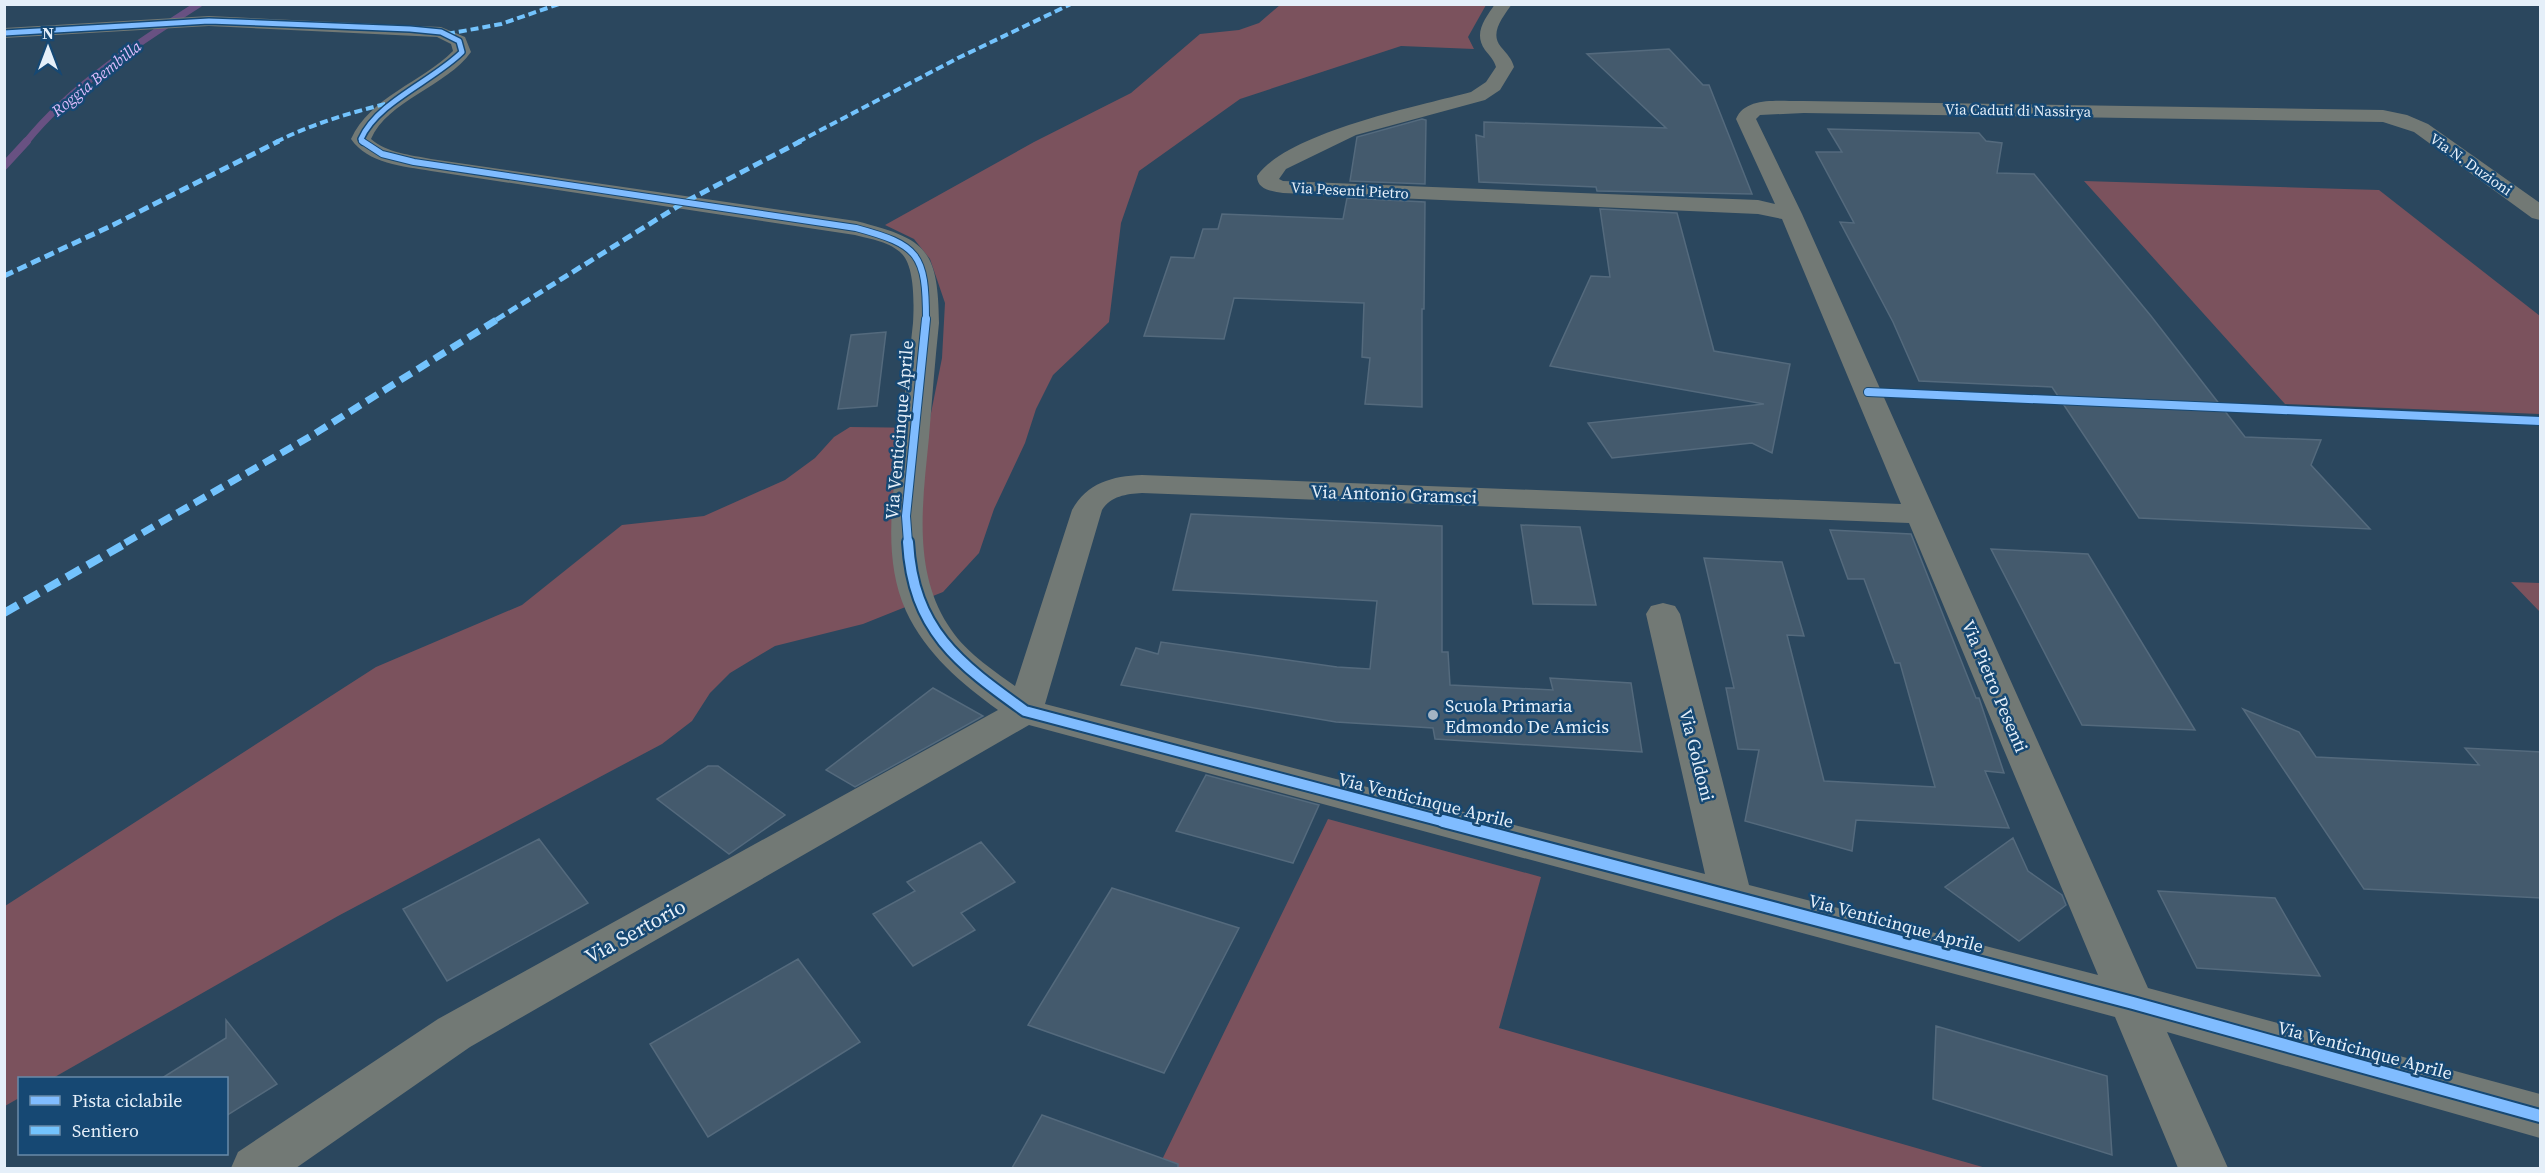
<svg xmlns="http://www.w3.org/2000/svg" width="2545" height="1173" font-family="'Source Serif 4',serif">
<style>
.green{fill:#7b525d}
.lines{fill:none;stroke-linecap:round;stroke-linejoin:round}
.stream-far1{stroke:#685182;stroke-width:7}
.stream{stroke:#685182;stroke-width:8}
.building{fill:#445a6d;stroke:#546a7d;stroke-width:1.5}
.street{fill:#727975;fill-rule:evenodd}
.quiet-far3{stroke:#73c3fd;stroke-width:4;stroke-dasharray:8 4;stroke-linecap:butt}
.quiet-far2{stroke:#73c3fd;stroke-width:5;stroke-dasharray:10 5;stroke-linecap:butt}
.quiet-far1{stroke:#73c3fd;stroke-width:7;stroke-dasharray:13 7;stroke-linecap:butt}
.quiet{stroke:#73c3fd;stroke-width:8;stroke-dasharray:16 8;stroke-linecap:butt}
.cycleway-far4-casing{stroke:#164873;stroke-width:8}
.cycleway-far3-casing{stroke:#164873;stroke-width:8}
.cycleway-far2-casing{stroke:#164873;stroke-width:10}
.cycleway-far1-casing{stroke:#164873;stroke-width:14}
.cycleway-casing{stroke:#164873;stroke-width:16}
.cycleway-far4{stroke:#80bcff;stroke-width:5}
.cycleway-far3{stroke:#80bcff;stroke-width:6}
.cycleway-far2{stroke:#80bcff;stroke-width:8}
.cycleway-far1{stroke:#80bcff;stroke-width:10}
.cycleway{stroke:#80bcff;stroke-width:12}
.poi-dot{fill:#a4b4c3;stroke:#164873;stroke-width:2}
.labels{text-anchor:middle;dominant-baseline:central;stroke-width:5;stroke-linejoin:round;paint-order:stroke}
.far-street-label{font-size:15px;fill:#e5eff9;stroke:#164873}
.far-water-label{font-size:16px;font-style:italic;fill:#debcfc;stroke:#164873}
.street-label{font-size:18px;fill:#e5eff9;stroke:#164873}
.poi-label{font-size:18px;fill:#e5eff9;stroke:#164873;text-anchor:start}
.near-street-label{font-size:21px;fill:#e5eff9;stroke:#164873}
</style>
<rect width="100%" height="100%" fill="#2b475e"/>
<path class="green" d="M1280,5H1486L1468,37L1474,49L1401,46L1240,99L1139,171L1121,223L1109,322L1053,375L1036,409L1025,443L994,509L979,553L943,592L863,624L775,646L730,673L710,693L692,721L662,744L338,916L53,1078H20L19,1098L5,1106V906L376,667L522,605L622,525L704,516L785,480L815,458L834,437L850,427L928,428L942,358L945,303L930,259L914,239L885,225L1034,142L1131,93L1200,34L1239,30L1259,23Z
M2084,181L2379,190L2540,316V414L2285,404Z
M2511,582L2540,583V612Z
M1328,819L1541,877L1499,1028L1986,1168H1158Z"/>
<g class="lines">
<path class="stream-far1" d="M26,142C72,85 138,43 199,4"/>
<path class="stream" d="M4,166L27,141"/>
</g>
<path class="building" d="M1669,49L1703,85H1709L1752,194L1597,191L1596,187L1479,182L1476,135L1484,137V122L1666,128L1587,54Z
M1422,119L1426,120L1425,184L1350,181L1357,137Z
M1828,129L1979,133L1986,141L2002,143L1997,173L2034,174L2151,316L2245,437L2321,440L2311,465L2370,529L2139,518L2052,387L1919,381L1893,322L1840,222L1854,223L1816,152H1842Z
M1347,198L1425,202L1424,309H1422V407L1365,404L1370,358L1362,357L1364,303L1234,298L1224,339L1144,336L1171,257L1194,258L1203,229H1218L1222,214L1343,219Z
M1600,209L1677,213L1714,351L1790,364L1772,453L1752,443L1612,458L1588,423L1764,404L1550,366L1591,276L1610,277Z
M886,332L877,406L838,409L851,335Z
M1191,514L1442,526V652H1448L1450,685L1553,690L1550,678L1631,683L1642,752L1435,739L1433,728L1336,722L1121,685L1136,648L1158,654L1161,642L1337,667L1370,669L1377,601L1173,590Z
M1521,525L1580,527L1596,605L1533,604Z
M1830,530L1911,534L1976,698H1979L2004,773L1985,771L2009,828L1856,820L1852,851L1745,821L1759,750L1738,749L1726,688H1734L1704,558L1782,562L1804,636L1787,635L1824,781L1935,787L1900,663H1895L1864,579H1848Z
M1991,549L2088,554L2195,730L2082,725Z
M933,688L983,716L855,787L826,770Z
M2243,709L2299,732L2316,757L2479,765L2465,748L2541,752V898L2364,889Z
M708,766H718L785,815L729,854L657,799Z
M1206,775L1319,805L1293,863L1176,831Z
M2013,838L2028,871L2062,895L2066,905L2019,941L1945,887Z
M539,839L588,903L447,981L403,909Z
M981,842L1015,882L961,913L975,930L913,966L873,914L915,891L907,882Z
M1112,888L1239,928L1164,1073L1028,1025Z
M2158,891L2275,898L2320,976L2197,968Z
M798,959L860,1042L708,1137L650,1044Z
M226,1020L277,1084L226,1116V1078H162L226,1038Z
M1936,1026L2107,1076L2112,1155L1933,1099Z
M1042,1115L1178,1164V1168H1012Z"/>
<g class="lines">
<path class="street" d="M1495,4H1512C1503,17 1489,33 1501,47C1507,54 1512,59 1514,67L1500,90L1485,100L1356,135L1286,169L1279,179L1283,181L1758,200L1775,204L1736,119C1746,95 1783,102 1804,101L2383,110L2407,115L2428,124L2540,203V220L2532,218L2414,132L2383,122L1804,113L1760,115L1756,119L1802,214L2148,988L2540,1094V1138L2167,1032L2228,1168H2178L2115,1017L1029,725L470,1047L296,1168H231L238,1152L438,1019L998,710C961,683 926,654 906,611C882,558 893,496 899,441C904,401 909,362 913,323C914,306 915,267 902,254C891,242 870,239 855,235L431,171C403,166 368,164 351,139C370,97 422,82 453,51L451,44L437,37L209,26L4,38V28L209,16L441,27L465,37L471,52C447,86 387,101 371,139C387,153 411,155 431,159L856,221C926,239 938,248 939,323C935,361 932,399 929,437C923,499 912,569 948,625C963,650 991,669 1015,686L1072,510C1087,483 1112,476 1142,475L1901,504L1782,219L1758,214L1283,193C1272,191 1257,190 1257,176C1288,132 1419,106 1471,92L1486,82L1496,67C1494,60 1490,56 1485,50C1473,33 1485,19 1495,4ZM1142,493L1909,523L2098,975L1749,885L1680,614L1675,606L1663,603L1651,606L1646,614L1705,874L1045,704L1102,510C1111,496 1126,494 1142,493Z"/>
<path class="quiet-far3" d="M447,34L501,24L559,4
M276,142C312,124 349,113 389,103
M798,142L958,58L1071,4"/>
<path class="quiet-far2" d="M4,276L113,225L279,141
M496,320L683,203L801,141"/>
<path class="quiet-far1" d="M125,543L311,436L498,319"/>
<path class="quiet" d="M4,613L128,542"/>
<defs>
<path id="cycleway-far4" d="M4,33L209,21L410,29L441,32L459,41L462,52C433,81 377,102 361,139L363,142"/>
<path id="cycleway-far3" d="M362,141L382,154L414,162L856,228C919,245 926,254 926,320"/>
<path id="cycleway-far2" d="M1868,392L2540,421
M908,543L906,516L926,319"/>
<path id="cycleway-far1" d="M908,542C913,630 958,663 1025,711L1449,823"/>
<path id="cycleway" d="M1443,821L2133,1003L2540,1116"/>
</defs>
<use href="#cycleway-far4" class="cycleway-far4-casing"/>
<use href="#cycleway-far3" class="cycleway-far3-casing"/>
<use href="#cycleway-far2" class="cycleway-far2-casing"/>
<use href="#cycleway-far1" class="cycleway-far1-casing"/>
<use href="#cycleway" class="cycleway-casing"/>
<use href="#cycleway-far4" class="cycleway-far4"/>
<use href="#cycleway-far3" class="cycleway-far3"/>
<use href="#cycleway-far2" class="cycleway-far2"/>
<use href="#cycleway-far1" class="cycleway-far1"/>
<use href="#cycleway" class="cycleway"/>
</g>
<circle class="poi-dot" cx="1433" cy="715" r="6"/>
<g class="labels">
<g class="far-street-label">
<text transform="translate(2018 110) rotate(1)">Via Caduti di Nassirya</text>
<text transform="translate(2471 164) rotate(35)">Via N. Duzioni</text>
<text transform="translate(1350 190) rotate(3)">Via Pesenti Pietro</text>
</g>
<g class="far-water-label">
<text transform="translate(96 78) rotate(-39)">Roggia Bembilla</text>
</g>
<g class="street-label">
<text transform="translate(899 430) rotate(-85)">Via Venticinque Aprile</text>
<text transform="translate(1394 494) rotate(2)">Via Antonio Gramsci</text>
<text transform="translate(1995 686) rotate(67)">Via Pietro Pesenti</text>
<text transform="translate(1697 755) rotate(76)">Via Goldoni</text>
<text transform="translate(1426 800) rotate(14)">Via Venticinque Aprile</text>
<text transform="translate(1896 923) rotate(15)">Via Venticinque Aprile</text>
<text transform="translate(2365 1050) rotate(15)">Via Venticinque Aprile</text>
</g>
<g class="poi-label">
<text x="1445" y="705">Scuola Primaria<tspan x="1445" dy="21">Edmondo De Amicis</tspan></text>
</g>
<g class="near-street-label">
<text transform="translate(635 931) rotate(-29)">Via Sertorio</text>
</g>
</g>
<rect width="2545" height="1173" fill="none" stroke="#e5eff9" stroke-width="12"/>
<rect x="18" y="1077" width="210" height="78" fill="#164873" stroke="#698ba9" stroke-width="1.5"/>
<rect x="30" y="1096" width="30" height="9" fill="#80bcff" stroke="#698ba9" stroke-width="1.5"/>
<text x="72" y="1107" font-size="18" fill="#e5eff9">Pista ciclabile</text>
<rect x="30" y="1126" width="30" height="9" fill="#73c3fd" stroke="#698ba9" stroke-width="1.5"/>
<text x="72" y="1137" font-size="18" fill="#e5eff9">Sentiero</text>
<g transform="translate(48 48)" stroke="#164873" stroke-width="4.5" paint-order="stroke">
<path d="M0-4.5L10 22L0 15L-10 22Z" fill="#e5eff9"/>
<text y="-9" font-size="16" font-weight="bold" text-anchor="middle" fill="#e5eff9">N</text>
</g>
</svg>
